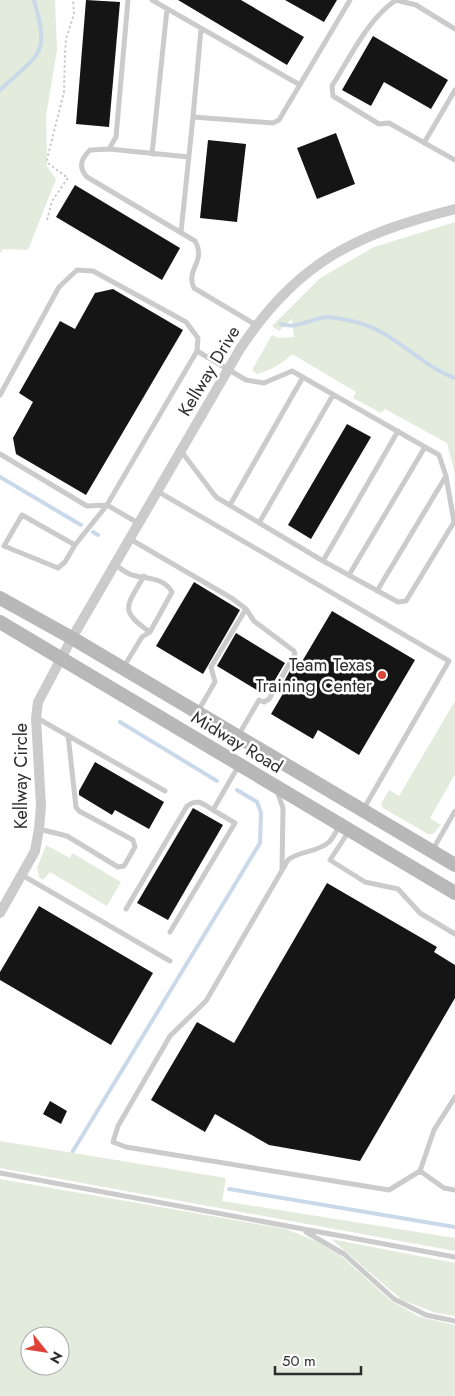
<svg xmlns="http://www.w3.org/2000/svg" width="455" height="1396" font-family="Jost,sans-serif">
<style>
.green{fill:#e2ebdc;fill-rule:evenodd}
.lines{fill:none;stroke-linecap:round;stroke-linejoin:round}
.stream{stroke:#c9d9ea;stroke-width:4}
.building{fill:#151515}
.path{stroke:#cbcbcb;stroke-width:2;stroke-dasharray:2.5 2.5;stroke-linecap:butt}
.lane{stroke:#cbcbcb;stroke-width:5}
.street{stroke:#cbcbcb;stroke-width:10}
.secondary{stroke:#b8b8b8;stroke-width:14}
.poi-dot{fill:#df4236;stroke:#fff;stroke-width:2}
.labels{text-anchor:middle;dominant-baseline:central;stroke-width:5;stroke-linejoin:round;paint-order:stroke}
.street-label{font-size:18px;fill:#2e2e2e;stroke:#fff}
.poi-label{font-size:18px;fill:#2e2e2e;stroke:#fff;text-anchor:end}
</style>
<rect width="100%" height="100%" fill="#fff"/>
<path class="green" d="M0,0H55L57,50L46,116L47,167L56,179L28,250L3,249L0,253Z
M455,222V474L447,443L385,409L381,413L353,398L356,392L292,354C282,364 271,370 257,374L252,370L272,335L279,338L294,337L292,319L279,331L272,326L320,278L374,247Z
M455,701V774L430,818L441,825L433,834H428L383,808L381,804L389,790L399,796Z
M46,845L70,858L72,853L121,882L107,906L50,872L43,880L39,877L37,868Z
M0,1141L226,1178L222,1201L455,1238V1251L0,1168Z
M0,1179L286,1229L318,1242L340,1255L391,1301L420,1317L455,1325V1396H0ZM30,1336H60V1366H30Z
M331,1239L455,1263V1316L436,1313L402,1300Z"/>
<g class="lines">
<path class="stream" d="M0,90C40,52 50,57 34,0
M281,324C296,330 313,317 329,317C337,318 348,320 356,322C394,331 419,365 455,378
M0,477L81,525
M93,532L98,535
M120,722L217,781
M73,1151L260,843L261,813L257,802L237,790
M229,1189L455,1227"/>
</g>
<path class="building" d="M86,0L120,2L109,127L76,124Z
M178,0H241L304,37L287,65Z
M285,0H337L324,22Z
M373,36L448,80L431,109L384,82L371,106L342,90Z
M336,133L355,184L317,199L297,148Z
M208,140L246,144L237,222L200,218Z
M75,185L180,248L162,280L56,217Z
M113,289L183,330L86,495L16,454L13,438L33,402L19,393L60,321L75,329L95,293Z
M347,424L371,437L311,539L288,525Z
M194,582L240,610L203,674L156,646Z
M332,611L415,660L359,755L318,730L313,739L271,714L288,685L281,687L292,667L297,670Z
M236,633L285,663L269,690L260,692L217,666Z
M95,762L164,802L149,829L115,810L112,815L79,795V791Z
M193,808L223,825L168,920L137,903Z
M327,883L437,947L434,952L455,965V998L360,1161L269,1145L215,1114L205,1132L151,1100L197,1022L234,1043Z
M39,906L153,973L111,1045L0,980V972Z
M50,1101L67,1111L61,1124L43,1114Z"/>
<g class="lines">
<path class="path" d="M47,220L52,201L68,178L49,164L47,159L64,92L65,55L66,39L74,14L73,0"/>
<path class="lane" d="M128,0L116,137L109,149L90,150C81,159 78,167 87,177L195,241C207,262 185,269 194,288L256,325
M152,0L300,85
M455,29L416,5L396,0C367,20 351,56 332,86L333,96L379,124L389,123L455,160
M193,117L201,29
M424,143L455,90
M109,149L189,157
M152,154L167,9
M181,232L193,117L273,123L279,120L350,0
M0,395L59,287L77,270L93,271L186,322L198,338L197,351L107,505L87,506L0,454
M181,451L216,497L323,561L398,602L406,601L454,522L446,476L439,455L292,371L264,383L246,380L197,351
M157,491L449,661L363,810
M230,505L303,377
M259,523L333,395
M130,539L233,599L246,609L254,621L294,651L295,654L269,699L264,702L259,700L238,736
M75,545L65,562L58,568L4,546L22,515L75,545L107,505L138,523
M323,561L398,431
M115,565C120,568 126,573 132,575C146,579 164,577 172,592L150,632L142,637L123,668
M349,575L425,447
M144,576C127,606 118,610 150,632
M377,591L446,476
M198,711L215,682L211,667L246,609
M37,718L165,791
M277,791L283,808L282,869
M340,825C337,830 333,838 329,842C317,853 300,850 288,860L206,1001L170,1036L118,1126L113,1142L126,1147L389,1190L420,1171
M39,829L67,836L118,867L124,866L135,847L133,840L79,811L76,807L68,735
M349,831L330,860L365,882L398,889L420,913L455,934
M432,851L455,811
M22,875L170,961
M126,909L187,806C198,798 203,804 213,810L239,765
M170,932L235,823L213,810
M455,1097L434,1130L420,1171L444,1188L455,1190
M0,1173L455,1257
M306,1232L344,1254L394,1299L426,1315L455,1321"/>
<path class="street" d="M0,913L35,851L39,829L41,806L36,718L38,702L72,638L240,349C297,262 356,234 455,209"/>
<path class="secondary" d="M0,598L72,638L455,865
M0,622L455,893"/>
</g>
<circle class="poi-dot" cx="382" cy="675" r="5"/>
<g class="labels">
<g class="street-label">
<text transform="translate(209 371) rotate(-59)">Kellway Drive</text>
<text transform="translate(237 742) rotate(31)">Midway Road</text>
<text transform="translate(21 776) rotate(-90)">Kellway Circle</text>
</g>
<g class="poi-label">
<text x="372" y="665">Team Texas<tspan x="372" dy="21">Training Center</tspan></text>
</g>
</g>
<g transform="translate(45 1351) rotate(120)"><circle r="24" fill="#ffffff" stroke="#ababab"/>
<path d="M0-4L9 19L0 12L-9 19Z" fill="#df4236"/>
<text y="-8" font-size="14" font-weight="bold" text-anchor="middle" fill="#2e2e2e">N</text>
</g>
<path d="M275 1366v8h86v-8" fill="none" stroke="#2e2e2e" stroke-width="2.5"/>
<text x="282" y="1366" font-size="15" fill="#2e2e2e" stroke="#ffffff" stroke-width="4" paint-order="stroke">50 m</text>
</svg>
